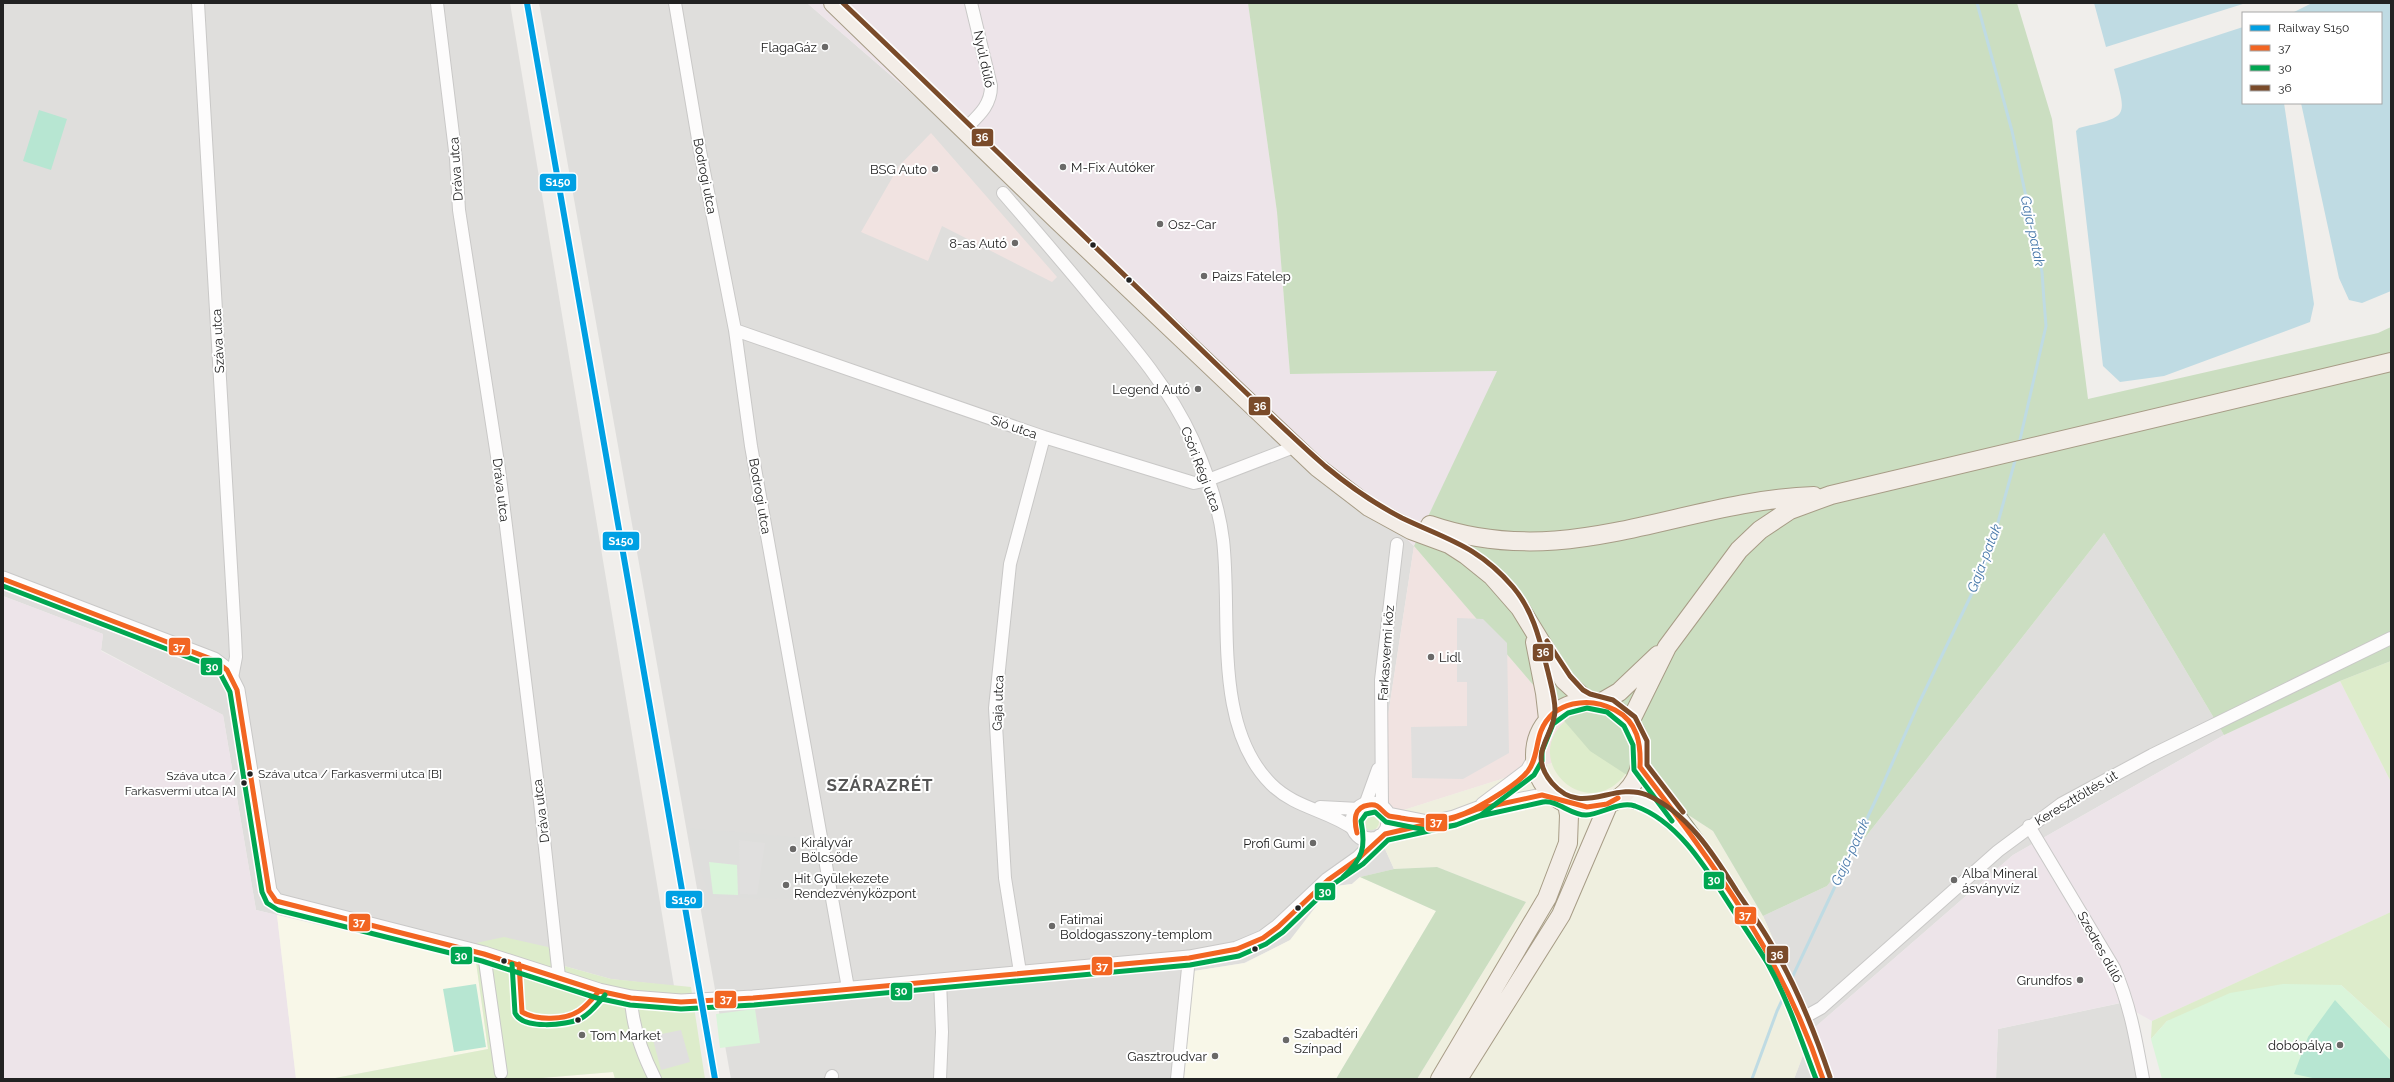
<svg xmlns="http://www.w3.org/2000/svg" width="2394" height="1082" font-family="Raleway,sans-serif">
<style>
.residential{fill:#dfdedc}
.commercial{fill:#f1e3e1}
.industrial{fill:#ede4e9}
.education{fill:#f8f7e8}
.religious{fill:#dededc}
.farmland{fill:#efefdf}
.grass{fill:#ddeccb}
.forest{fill:#cbdec1}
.park{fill:#daf5da}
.pitch{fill:#b7e6d2}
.parking{fill:#e0dfde}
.water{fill:#bfdbe3}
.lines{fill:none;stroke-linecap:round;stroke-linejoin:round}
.stream{stroke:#bfdbe3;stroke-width:3}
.minor-casing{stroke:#c9c8c7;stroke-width:14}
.tertiary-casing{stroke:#c9c8c7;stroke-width:17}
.secondary-casing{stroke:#999a82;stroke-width:19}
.primary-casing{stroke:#a79c86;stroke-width:20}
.minor{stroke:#fdfcfc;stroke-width:12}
.tertiary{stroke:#fdfcfc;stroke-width:15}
.secondary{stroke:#f4f4ed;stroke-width:17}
.primary{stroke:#f3ede7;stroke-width:18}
.bus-1-casing{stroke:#fff;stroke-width:8}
.bus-2-casing{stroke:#fff;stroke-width:8}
.bus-3-casing{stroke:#fff;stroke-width:8}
.bus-1{stroke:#f26522;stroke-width:5}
.bus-2{stroke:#00a651;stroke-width:5}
.bus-3{stroke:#7a4b2a;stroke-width:5}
.rail-1-casing{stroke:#fff;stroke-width:9}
.rail-1{stroke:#00a0e3;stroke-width:6}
.poi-dot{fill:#6a6968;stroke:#fff;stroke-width:1.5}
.bus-dot{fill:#222;stroke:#fff;stroke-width:1.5}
.labels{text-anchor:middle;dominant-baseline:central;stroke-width:4;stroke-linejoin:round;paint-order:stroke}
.bus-label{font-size:12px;fill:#222;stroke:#fff;text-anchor:start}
.poi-label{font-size:13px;fill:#222;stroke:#fff;text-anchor:start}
.street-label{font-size:13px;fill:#222;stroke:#fff}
.water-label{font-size:14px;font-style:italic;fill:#4a7aab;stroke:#fff}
.district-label{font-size:17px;font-weight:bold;letter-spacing:1px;fill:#555;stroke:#fff}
.line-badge{stroke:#fff;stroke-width:1.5}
.badge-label{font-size:11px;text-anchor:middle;font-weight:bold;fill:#fff}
</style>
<rect width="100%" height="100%" fill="#f0eeeb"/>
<path class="residential" d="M3,3H510L674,986L611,979L564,966L547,947L476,943V962L256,910L223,715L101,650L103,634L3,596Z
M539,3H807L947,124L1347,482L1414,546L1372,820L1394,869L1360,877L1352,884L1336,886L1321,900L1291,940L1244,963L1194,971L1182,1079H731Z
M2104,533L2224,735L2013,855L1813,1029L1817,1079H1794L1813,1029L1763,916L1827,886Z
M2121,1003L2143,1079H1996L1998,1029Z"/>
<path class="commercial" d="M931,133L1057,277L1052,282L942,226L928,261L861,232L899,166Z
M1414,546L1590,751L1372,820Z"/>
<path class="industrial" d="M807,3H1248L1277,212L1290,374L1498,371L1414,546L1347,482L947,124Z
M3,596L103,634L101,651L223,715L256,910L277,915L296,1079H3Z
M2340,681L2391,782V912L2152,1021L2120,1003L1998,1029L1996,1079H1817L1813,1029L2013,855L2224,735Z"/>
<path class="education" d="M1360,877L1436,911L1336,1079H1182L1194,971L1245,963L1290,940L1321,900L1336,886L1352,884Z
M277,915L476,962L488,1049L330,1079H296Z
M614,1072L615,1079L540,1078Z"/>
<path class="religious" d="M690,828L817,839L826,900L710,897L690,843Z"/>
<path class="farmland" d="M1590,751L1713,831L1763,916L1813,1029L1794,1079H1417L1526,902L1437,867L1394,869L1372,820Z"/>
<path class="grass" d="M2391,661V782L2340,681Z
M1573,715L1630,767C1592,833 1510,757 1573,715Z
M1363 822a8 8 0 1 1 16 0a8 8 0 1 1-16 0Z
M2391,912V1030L2341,985L2167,1021L2151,1039L2152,1021Z
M504,937L548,947L564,966L611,979L691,987L705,1079H615L613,1072L530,1079H330L488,1049L476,962V943Z"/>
<path class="forest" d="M1248,3H2017L2052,119L2088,399L2378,333L2391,327V661L2340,681L2224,735L2104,533L1827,886L1763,916L1713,831L1590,751L1414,546L1497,371L1290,374L1277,212Z
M1437,867L1526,902L1417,1079H1336L1436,911L1360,877L1394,869Z"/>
<path class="park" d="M709,862L737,865L738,895L713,894Z
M2283,984L2341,985L2391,1030V1079H2162L2151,1039L2167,1021L2230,993Z
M755,1009L760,1043L720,1048L716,1014Z"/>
<path class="pitch" d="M39,110L67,119L51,170L23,161Z
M476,984L486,1047L454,1052L443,989Z
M2335,1000L2391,1061V1079H2317L2294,1074L2308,1037Z"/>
<path class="parking" d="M1457,618L1483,619L1507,643L1509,753L1463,779L1412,778L1411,727L1467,726V682H1457Z
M739,840L765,843L757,895L740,894Z
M681,1030L690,1062L661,1070L652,1036Z"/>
<path class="water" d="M2094,3H2246L2106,47Z
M2312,3H2391V291L2362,303L2349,300L2339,278L2301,103H2381V13H2292Z
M2243,27V103H2284L2314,304L2310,322L2164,376L2120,382L2103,366L2076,131L2079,128C2129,116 2127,119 2114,69Z"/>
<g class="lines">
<path class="stream" d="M1977,3L2012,131L2042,272L2044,301L2046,326L2019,444
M1790,982L1879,793L1918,705L1976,585L1989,555L2016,457
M1752,1079L1777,1011L1784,996"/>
<defs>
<path id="minor" d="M198,3L235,635L236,657L232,678
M437,3L456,159L459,210L499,469L540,802L559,977
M675,3L700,151L735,330L751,446L848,988
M964,130C978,116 991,106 991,86L971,3
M1003,193C1035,230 1067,267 1098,305C1134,347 1170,389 1193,440C1207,472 1219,506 1223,540C1232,616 1212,725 1271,784C1296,809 1329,810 1355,830
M735,330L1044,437L1194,483L1208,480L1294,447
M1365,805L1378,769
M1320,807L1359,809
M1382,808L1381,680L1397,544
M2029,826L2114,968C2130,1004 2136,1040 2143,1079
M484,954L501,1073
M1020,972L1005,878L995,708L1010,564L1044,437
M940,980L942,1032L940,1079
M631,998C632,1027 642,1053 655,1079
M1801,1019L1821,1008L1998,851L2061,804L2152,755L2391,638
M831,1079L832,1076
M1177,1079L1189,958"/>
<path id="tertiary" d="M3,579L214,660L227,670L237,690L269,891L276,901L484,954L599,991L631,998L681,1002L753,998L1189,958L1237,949L1263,938L1278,927L1328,880L1359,858L1380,837
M1353 822a18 18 0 1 1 36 0a18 18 0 1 1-36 0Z
M1483,805L1528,771L1535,759
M1388,815L1423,822
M1385,834L1454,818L1478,809L1552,794"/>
<path id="secondary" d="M1640,767C1686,827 1731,888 1769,954C1792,993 1809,1036 1823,1079
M1618,798C1642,799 1657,807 1674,823"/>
<path id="primary" d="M833,3L1057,220L1317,467L1369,507L1411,530L1449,544L1466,555L1492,576L1520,608L1564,680L1587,701
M1430,525C1569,573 1679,501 1814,496
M1535,642L1545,693L1548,719
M1535 755a53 53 0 1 1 106 0a53 53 0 1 1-106 0Z
M1600,703L1619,692L1658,655
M1630,722L1667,647L1739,550L1760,530L1790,510L1831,495L2391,362
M1440,1079L1547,898L1568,843L1569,815L1567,803
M1458,1079L1561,915L1609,803"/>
</defs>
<use href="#minor" class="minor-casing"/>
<use href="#tertiary" class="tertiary-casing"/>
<use href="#secondary" class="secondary-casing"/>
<use href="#primary" class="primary-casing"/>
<use href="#minor" class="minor"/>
<use href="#tertiary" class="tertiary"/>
<use href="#secondary" class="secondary"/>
<use href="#primary" class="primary"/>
<defs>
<path id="bus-1" d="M3,579L214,660L227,670L237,690L269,891L276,901L484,954L599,991L631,998L681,1002L753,998L1189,958L1237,949L1263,938L1278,927L1328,880L1359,858L1385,834L1454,818L1478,809L1542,795L1587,807L1607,804L1618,798
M1640,767C1716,867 1783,958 1823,1079
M1357,833C1354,821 1353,807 1369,805C1380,803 1381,812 1389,816C1393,817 1397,817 1401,818C1428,823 1449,822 1474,809C1489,801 1518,784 1528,771C1537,759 1536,744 1541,731C1553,701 1589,696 1615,710C1638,722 1641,744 1640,767
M519,964L522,1012C537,1021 565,1020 579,1011C587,1006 593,998 599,991"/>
<path id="bus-2" d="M3,586L211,666L221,675L230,692L262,892L267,903L278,910L482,961L597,998L630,1005L681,1009L754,1005L1190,965L1239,956L1266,944L1283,932L1332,885L1363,864L1388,840L1456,825L1480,816L1543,802C1558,800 1570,815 1586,815C1602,814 1619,801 1635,806C1681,822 1710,875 1735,913C1746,930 1758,947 1768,964C1788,1000 1801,1040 1816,1079
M1343,877C1363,859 1366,847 1361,821L1366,814L1375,812L1386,822L1426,830L1456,825L1481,815L1534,775L1542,761V751L1553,724L1568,713L1587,708L1607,712L1624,726L1633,745L1634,770L1672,821
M512,964L515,1013C523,1030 566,1025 580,1019C590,1014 598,1004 605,995"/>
<path id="bus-3" d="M843,3C944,99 1044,198 1145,295C1204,352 1263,411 1325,466C1349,486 1375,504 1402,518C1448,540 1478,546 1513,587C1534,612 1540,641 1548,672C1551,685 1555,698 1555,710C1555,737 1526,752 1552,783C1582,818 1612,781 1647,795C1687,812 1714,855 1736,890C1749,910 1763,928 1774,949C1798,989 1815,1033 1830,1077
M1547,641L1570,676L1583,690L1590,694L1613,700L1635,717L1647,741V765L1683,812"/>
</defs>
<use href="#bus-1" class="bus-1-casing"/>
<use href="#bus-2" class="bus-2-casing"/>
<use href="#bus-3" class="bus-3-casing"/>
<use href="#bus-1" class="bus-1"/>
<use href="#bus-2" class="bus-2"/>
<use href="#bus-3" class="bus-3"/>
<defs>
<path id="rail-1" d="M527,3L715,1079"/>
</defs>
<use href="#rail-1" class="rail-1-casing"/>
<use href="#rail-1" class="rail-1"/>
</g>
<g class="poi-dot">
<circle cx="825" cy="47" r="4"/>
<circle cx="1063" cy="167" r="4"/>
<circle cx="935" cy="169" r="4"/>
<circle cx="1160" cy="224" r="4"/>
<circle cx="1015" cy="243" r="4"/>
<circle cx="1204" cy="276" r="4"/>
<circle cx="1198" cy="389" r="4"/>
<circle cx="1431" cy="657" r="4"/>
<circle cx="1313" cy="843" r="4"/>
<circle cx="793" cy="849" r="4"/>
<circle cx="1954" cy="880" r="4"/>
<circle cx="786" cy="885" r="4"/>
<circle cx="1052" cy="926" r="4"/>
<circle cx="2080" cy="980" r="4"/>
<circle cx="582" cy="1035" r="4"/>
<circle cx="1286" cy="1040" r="4"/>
<circle cx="2340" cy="1045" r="4"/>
<circle cx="1215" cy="1056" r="4"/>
</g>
<g class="bus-dot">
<circle cx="1093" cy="245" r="3.5"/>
<circle cx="1129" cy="280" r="3.5"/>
<circle cx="250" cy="774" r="3.5"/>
<circle cx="244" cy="783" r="3.5"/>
<circle cx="1298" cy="908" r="3.5"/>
<circle cx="1255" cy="949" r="3.5"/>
<circle cx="504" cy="961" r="3.5"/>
<circle cx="578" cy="1020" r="3.5"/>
</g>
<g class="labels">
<g class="bus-label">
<text x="258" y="774">Száva utca / Farkasvermi utca [B]</text>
<text x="236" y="776" text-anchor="end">Száva utca /<tspan x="236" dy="15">Farkasvermi utca [A]</tspan></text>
</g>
<g class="poi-label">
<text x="817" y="47" text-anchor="end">FlagaGáz</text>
<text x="1071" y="167">M-Fix Autóker</text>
<text x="927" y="169" text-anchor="end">BSG Auto</text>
<text x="1168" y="224">Osz-Car</text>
<text x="1007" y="243" text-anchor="end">8-as Autó</text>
<text x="1212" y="276">Paizs Fatelep</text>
<text x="1190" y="389" text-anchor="end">Legend Autó</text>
<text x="1439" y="657">Lidl</text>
<text x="801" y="842">Királyvár<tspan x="801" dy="15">Bölcsőde</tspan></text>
<text x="1305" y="843" text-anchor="end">Profi Gumi</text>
<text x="1962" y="873">Alba Mineral<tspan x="1962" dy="15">ásványvíz</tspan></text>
<text x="794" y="878">Hit Gyülekezete<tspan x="794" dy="15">Rendezvényközpont</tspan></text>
<text x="1060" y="919">Fatimai<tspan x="1060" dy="15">Boldogasszony-templom</tspan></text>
<text x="2072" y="980" text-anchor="end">Grundfos</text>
<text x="1294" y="1033">Szabadtéri<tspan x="1294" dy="15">Színpad</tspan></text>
<text x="590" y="1035">Tom Market</text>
<text x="2332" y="1045" text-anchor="end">dobópálya</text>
<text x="1207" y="1056" text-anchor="end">Gasztroudvar</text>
</g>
<g class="street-label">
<text transform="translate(984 59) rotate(78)">Nyúl dűlő</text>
<text transform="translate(456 169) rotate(-94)">Dráva utca</text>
<text transform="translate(705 176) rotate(79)">Bodrogi utca</text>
<text transform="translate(218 341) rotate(-93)">Száva utca</text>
<text transform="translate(1014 427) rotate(19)">Sió utca</text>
<text transform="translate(1201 469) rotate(69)">Csóri Régi utca</text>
<text transform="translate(501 490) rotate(83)">Dráva utca</text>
<text transform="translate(760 496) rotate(80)">Bodrogi utca</text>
<text transform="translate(1386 653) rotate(-86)">Farkasvermi köz</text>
<text transform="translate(998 703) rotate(-88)">Gaja utca</text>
<text transform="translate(2076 798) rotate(-31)">Kereszttöltés út</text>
<text transform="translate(541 811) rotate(-97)">Dráva utca</text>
<text transform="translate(2100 947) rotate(61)">Szedres dűlő</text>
</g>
<g class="water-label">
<text transform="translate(2033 231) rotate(78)">Gaja-patak</text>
<text transform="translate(1984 558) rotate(-69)">Gaja-patak</text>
<text transform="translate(1850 852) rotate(-65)">Gaja-patak</text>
</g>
<g class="district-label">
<text x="880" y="785">SZÁRAZRÉT</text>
</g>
</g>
<g class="line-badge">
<rect x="971" y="128" width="23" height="19" rx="4" fill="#7a4b2a"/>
<rect x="539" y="173" width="38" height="19" rx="4" fill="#00a0e3"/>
<rect x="1248" y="396" width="23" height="20" rx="4" fill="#7a4b2a"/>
<rect x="602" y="531" width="38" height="20" rx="4" fill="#00a0e3"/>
<rect x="168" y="637" width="23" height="19" rx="4" fill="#f26522"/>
<rect x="1532" y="643" width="22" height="19" rx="4" fill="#7a4b2a"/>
<rect x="200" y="657" width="23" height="19" rx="4" fill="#00a651"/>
<rect x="1425" y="813" width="23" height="19" rx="4" fill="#f26522"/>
<rect x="1703" y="871" width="22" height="19" rx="4" fill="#00a651"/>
<rect x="1314" y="882" width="22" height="19" rx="4" fill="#00a651"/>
<rect x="665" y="890" width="38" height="19" rx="4" fill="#00a0e3"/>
<rect x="1734" y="906" width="23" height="19" rx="4" fill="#f26522"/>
<rect x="348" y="913" width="23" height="19" rx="4" fill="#f26522"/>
<rect x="1766" y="945" width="23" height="19" rx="4" fill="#7a4b2a"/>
<rect x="450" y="946" width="23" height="19" rx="4" fill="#00a651"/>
<rect x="1091" y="956" width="22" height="20" rx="4" fill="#f26522"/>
<rect x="890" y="982" width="23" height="19" rx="4" fill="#00a651"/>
<rect x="714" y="990" width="23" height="19" rx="4" fill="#f26522"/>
</g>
<g class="badge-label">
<text x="982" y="141">36</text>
<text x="558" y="186">S150</text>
<text x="1260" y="410">36</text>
<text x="621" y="545">S150</text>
<text x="179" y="651">37</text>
<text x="1543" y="656">36</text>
<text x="212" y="671">30</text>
<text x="1436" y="826">37</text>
<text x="1714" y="884">30</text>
<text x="1325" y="896">30</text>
<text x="684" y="904">S150</text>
<text x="1745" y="919">37</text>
<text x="359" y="926">37</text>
<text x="1777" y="959">36</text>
<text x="461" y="960">30</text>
<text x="1102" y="970">37</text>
<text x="901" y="995">30</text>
<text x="726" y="1003">37</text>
</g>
<rect width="2394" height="1082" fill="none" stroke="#222222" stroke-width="8"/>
<rect x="2242" y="12" width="140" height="92" fill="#ffffff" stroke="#a7a7a7"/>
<rect x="2250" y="25" width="20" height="6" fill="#00a0e3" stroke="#a7a7a7"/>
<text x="2278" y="32" font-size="12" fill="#222222">Railway S150</text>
<rect x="2250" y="45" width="20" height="6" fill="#f26522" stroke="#a7a7a7"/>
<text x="2278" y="52" font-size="12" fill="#222222">37</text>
<rect x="2250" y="65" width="20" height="6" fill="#00a651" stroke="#a7a7a7"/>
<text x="2278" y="72" font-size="12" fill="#222222">30</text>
<rect x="2250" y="85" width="20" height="6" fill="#7a4b2a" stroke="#a7a7a7"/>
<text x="2278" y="92" font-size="12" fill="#222222">36</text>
</svg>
